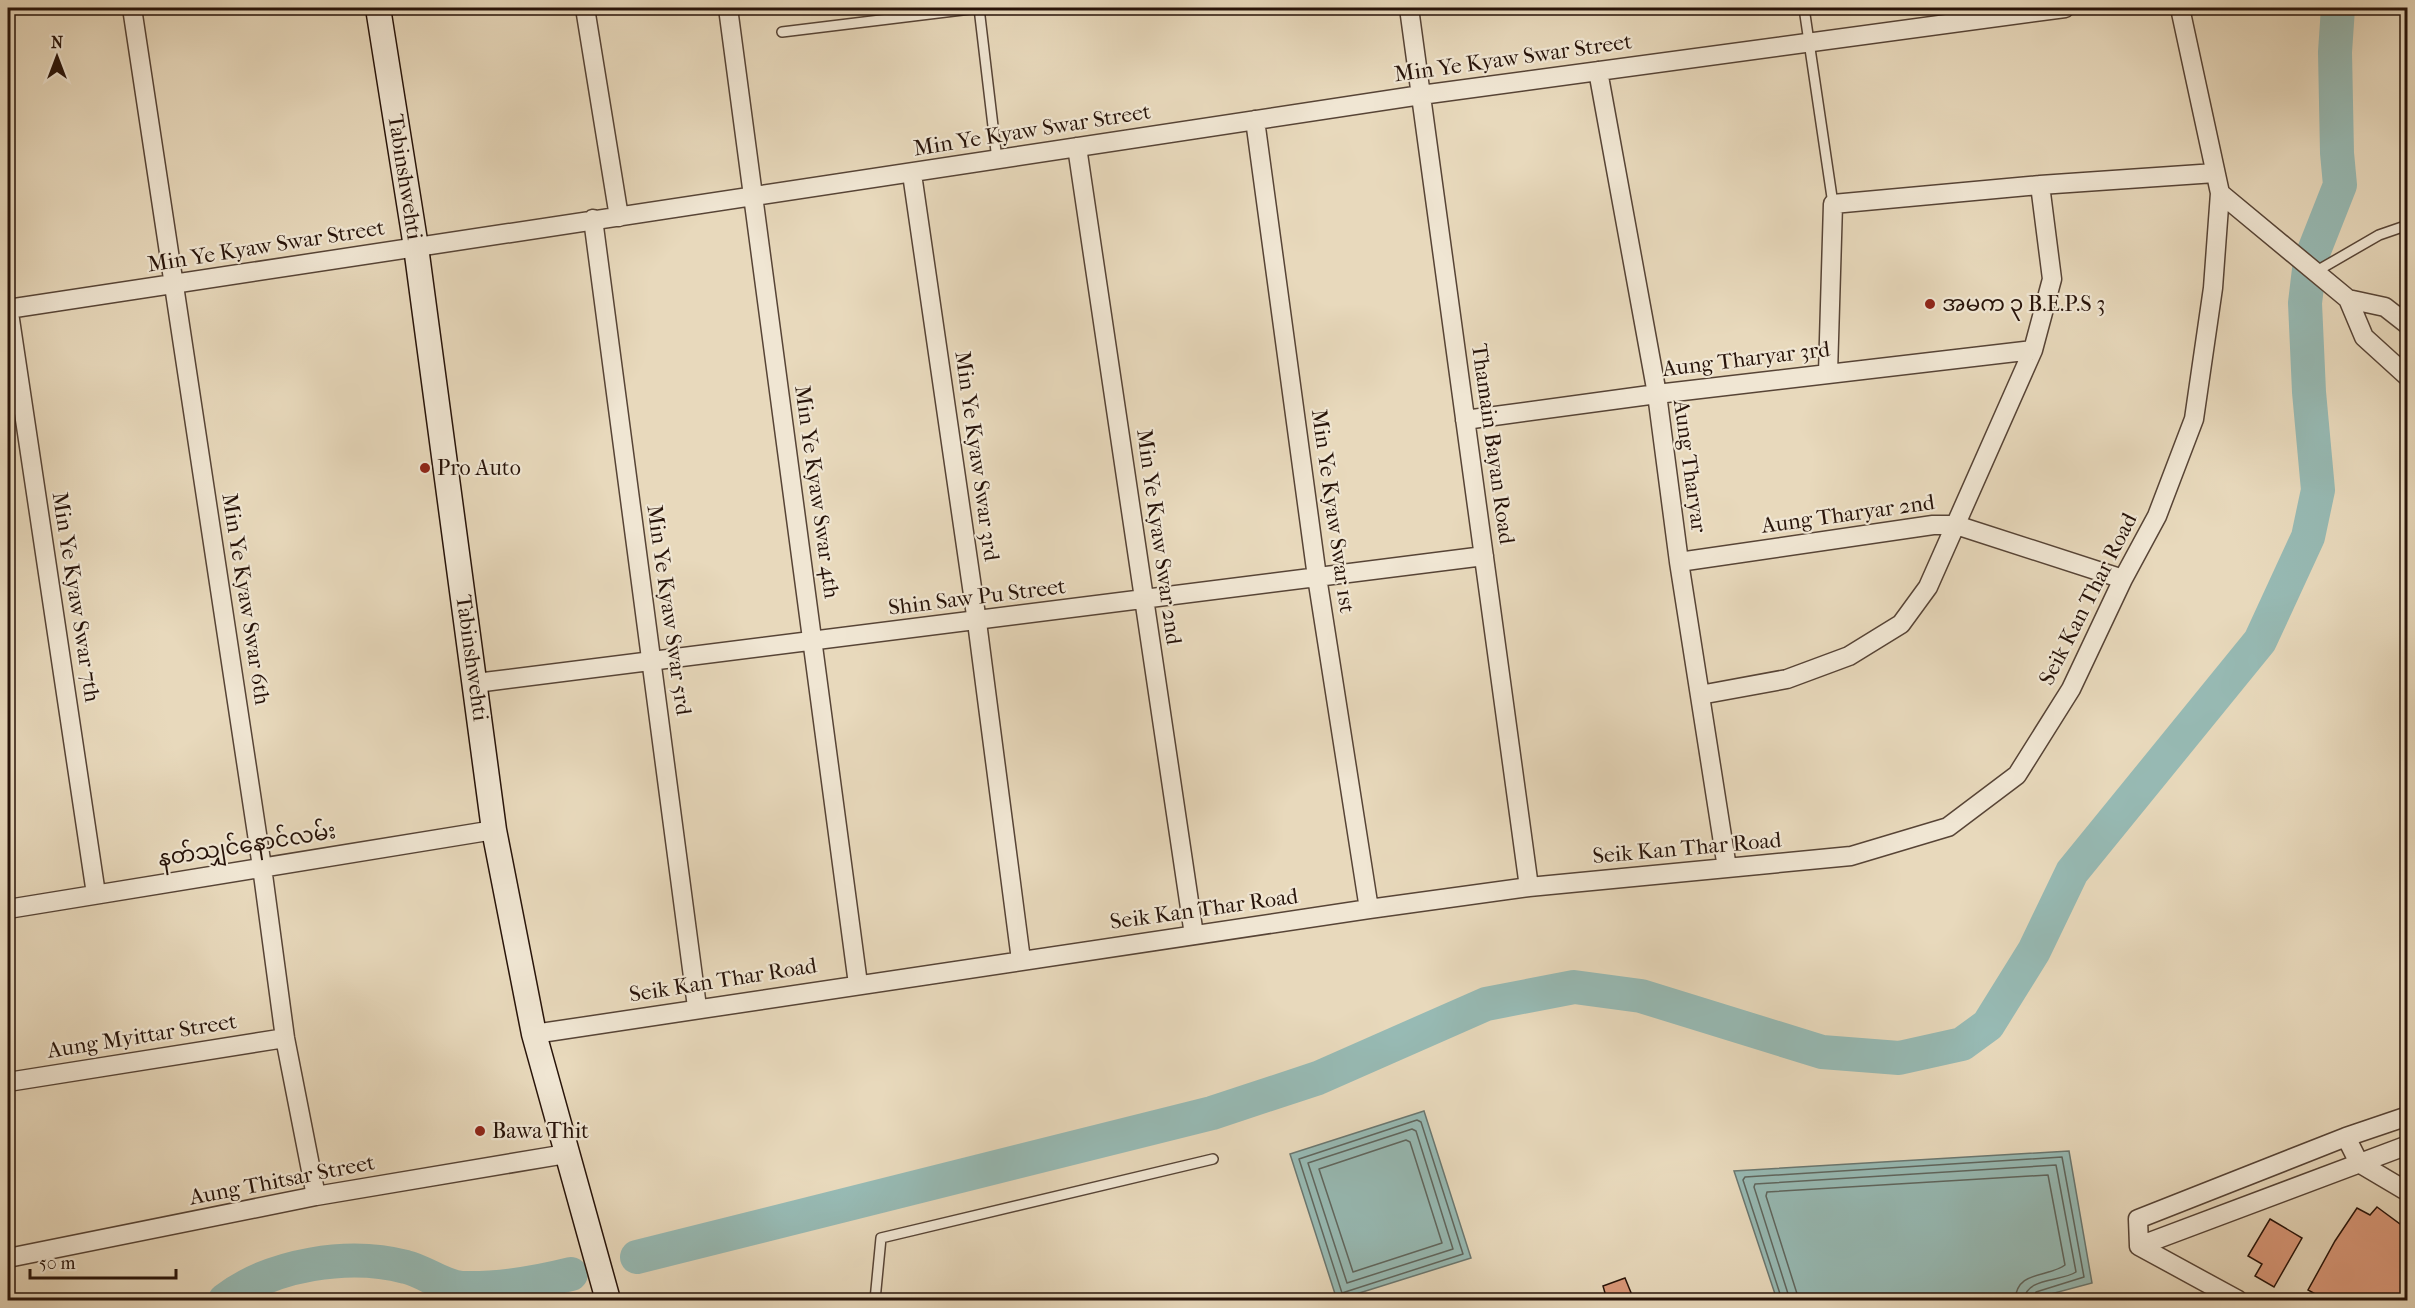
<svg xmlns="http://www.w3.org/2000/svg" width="2415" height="1308" font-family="'IM FELL French Canon','Noto Sans Myanmar',serif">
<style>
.water{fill:#97bab4;stroke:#6a7770;stroke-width:1.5}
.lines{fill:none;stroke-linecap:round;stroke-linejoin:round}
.shore{stroke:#5f665e;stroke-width:1.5}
.river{stroke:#97bab4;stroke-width:34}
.building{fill:#db997a;stroke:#271309;stroke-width:1.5}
.service-casing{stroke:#574436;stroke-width:12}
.minor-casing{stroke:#574436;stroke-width:21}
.secondary-casing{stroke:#271309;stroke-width:27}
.service{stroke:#f0e6d3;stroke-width:9}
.minor{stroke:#f0e6d3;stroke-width:18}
.secondary{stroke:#f0e6d3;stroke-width:24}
.poi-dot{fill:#8f2418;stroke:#f0e6d3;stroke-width:2}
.labels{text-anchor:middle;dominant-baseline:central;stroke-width:4.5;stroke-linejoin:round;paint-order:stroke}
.street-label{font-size:22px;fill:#271309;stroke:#f0e6d3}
.poi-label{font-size:22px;fill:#271309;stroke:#f0e6d3;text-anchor:start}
</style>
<rect width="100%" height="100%" fill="#e8d9bc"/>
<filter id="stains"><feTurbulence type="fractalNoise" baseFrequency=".00333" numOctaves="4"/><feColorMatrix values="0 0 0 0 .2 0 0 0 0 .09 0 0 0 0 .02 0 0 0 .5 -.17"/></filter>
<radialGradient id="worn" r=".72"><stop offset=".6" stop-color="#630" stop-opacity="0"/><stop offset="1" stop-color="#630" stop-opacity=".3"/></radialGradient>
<path class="water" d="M1424,1111L1471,1258L1337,1300L1290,1154Z
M2069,1151L2092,1283L2028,1300H1777L1734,1171Z"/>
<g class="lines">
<path class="shore" d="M1417,1120L1421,1122L1463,1254L1342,1293L1299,1159Z
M1412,1129L1416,1131L1453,1249L1347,1283L1308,1163Z
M1406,1140L1410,1142L1442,1243L1353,1272L1319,1169Z
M1782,1300L1743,1180L1745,1177L2062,1157L2084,1277L2036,1292L2032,1300
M1790,1300L1754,1187L1755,1184L2056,1165L2076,1272C2061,1282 2026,1277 2024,1300
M1799,1300L1766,1196L1767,1192L2048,1175L2065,1265C2047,1278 2017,1270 2015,1300"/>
<path class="river" d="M637,1257L1212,1113L1318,1078L1486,1004L1574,987L1641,996L1822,1052L1899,1058L1962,1044L1988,1025L2034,951L2072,872L2260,641L2308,537L2318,490L2309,392L2305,303L2310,261L2340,185L2337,153L2335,52L2338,8
M225,1300C272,1264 349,1252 406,1267C424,1271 443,1287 462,1288C499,1289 535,1283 571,1274"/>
</g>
<path class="building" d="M2377,1207L2408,1230V1300H2326L2308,1290L2335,1241L2357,1208L2370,1215Z
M2270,1219L2302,1238L2274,1287L2255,1276L2262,1264L2248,1256Z
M1625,1278L1634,1300H1607L1603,1286Z"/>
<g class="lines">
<defs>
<path id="service" d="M1804,8L1833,204
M782,32L979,8L997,160
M2315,272L2379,235L2408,225
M875,1300L881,1238L1213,1159"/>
<path id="minor" d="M132,8L262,867L285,1038L316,1196
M585,8L619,217
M728,8L858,984
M1409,8L1529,887
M1598,71L1657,394L1679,562L1727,868
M1255,120L1317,577L1369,909
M1077,147L1194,935
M912,174L977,622L1021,960
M2220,193L2348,299L2364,337L2408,377
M593,219L697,1007
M2348,299L2385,307L2408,325
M8,306L96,894
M8,309L1421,95L2065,8
M1828,373L1833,204L2040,185L2215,173
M1465,420L1657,394L2033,350
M1679,562L1933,525H1956L2123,579
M476,683L1484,556
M1700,695L1787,679L1849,656L1901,624L1928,587L2033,350L2052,279L2040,185
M8,909L494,830
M534,1034L1369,909L1529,887L1851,856L1948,827L2017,775L2071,689L2123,579L2157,516L2194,419L2213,288L2220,193L2180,8
M8,1082L285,1038
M2346,1137L2359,1163L2408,1192
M2139,1246L2138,1219L2346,1137L2408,1116
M2139,1246L2408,1145
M2139,1246L2238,1300
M8,1258L316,1196L566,1154"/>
<path id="secondary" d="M378,8L416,247L494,830L534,1034L608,1300"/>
</defs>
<use href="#service" class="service-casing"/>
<use href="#minor" class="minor-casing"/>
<use href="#secondary" class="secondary-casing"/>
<use href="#service" class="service"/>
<use href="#minor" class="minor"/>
<use href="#secondary" class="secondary"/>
</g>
<g class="poi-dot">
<circle cx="1930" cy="304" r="6"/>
<circle cx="425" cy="468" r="6"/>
<circle cx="480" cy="1131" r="6"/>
</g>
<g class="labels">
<g class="street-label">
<text transform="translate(1513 58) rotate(-8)">Min Ye Kyaw Swar Street</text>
<text transform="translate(1032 130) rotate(-9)">Min Ye Kyaw Swar Street</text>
<text transform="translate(405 177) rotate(81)">Tabinshwehti</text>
<text transform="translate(266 246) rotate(-9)">Min Ye Kyaw Swar Street</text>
<text transform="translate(1746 359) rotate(-7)">Aung Tharyar 3rd</text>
<text transform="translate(1493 444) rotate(82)">Thamain Bayan Road</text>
<text transform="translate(977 456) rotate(82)">Min Ye Kyaw Swar 3rd</text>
<text transform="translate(1690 466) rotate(82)">Aung Tharyar</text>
<text transform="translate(817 492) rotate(82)">Min Ye Kyaw Swar 4th</text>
<text transform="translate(1333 511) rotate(82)">Min Ye Kyaw Swar 1st</text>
<text transform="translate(1848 514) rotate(-8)">Aung Tharyar 2nd</text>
<text transform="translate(1159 537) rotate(82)">Min Ye Kyaw Swar 2nd</text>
<text transform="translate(76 597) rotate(81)">Min Ye Kyaw Swar 7th</text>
<text transform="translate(977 597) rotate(-7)">Shin Saw Pu Street</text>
<text transform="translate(246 599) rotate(81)">Min Ye Kyaw Swar 6th</text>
<text transform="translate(2088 599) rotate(-63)">Seik Kan Thar Road</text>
<text transform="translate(669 610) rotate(82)">Min Ye Kyaw Swar 5rd</text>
<text transform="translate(472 658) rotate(82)">Tabinshwehti</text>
<text transform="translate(247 845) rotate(-9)">နတ်သျှင်နောင်လမ်း</text>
<text transform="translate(1687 848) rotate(-5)">Seik Kan Thar Road</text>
<text transform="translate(1204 909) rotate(-8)">Seik Kan Thar Road</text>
<text transform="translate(723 980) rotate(-9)">Seik Kan Thar Road</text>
<text transform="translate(142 1036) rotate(-9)">Aung Myittar Street</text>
<text transform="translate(282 1180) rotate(-11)">Aung Thitsar Street</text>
</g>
<g class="poi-label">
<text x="1942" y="304">အမက ၃ B.E.P.S 3</text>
<text x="437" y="468">Pro Auto</text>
<text x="492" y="1131">Bawa Thit</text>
</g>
</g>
<rect width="2415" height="1308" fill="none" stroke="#e8d9bc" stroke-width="30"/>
<rect x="9" y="9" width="2397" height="1290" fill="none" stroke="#271309" stroke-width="3"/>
<rect x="15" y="15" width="2385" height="1278" fill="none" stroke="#271309" stroke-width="1.5"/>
<g transform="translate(57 57)" stroke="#f0e6d3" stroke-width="4.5" paint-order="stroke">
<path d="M0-4.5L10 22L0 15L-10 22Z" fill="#271309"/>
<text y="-9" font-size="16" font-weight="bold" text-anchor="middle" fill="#271309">N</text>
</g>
<path d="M30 1269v9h146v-9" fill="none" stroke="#271309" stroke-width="3"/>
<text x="39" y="1269" font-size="18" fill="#271309" stroke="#f0e6d3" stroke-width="4.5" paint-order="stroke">50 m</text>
<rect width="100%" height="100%" filter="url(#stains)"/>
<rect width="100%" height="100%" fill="url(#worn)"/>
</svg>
